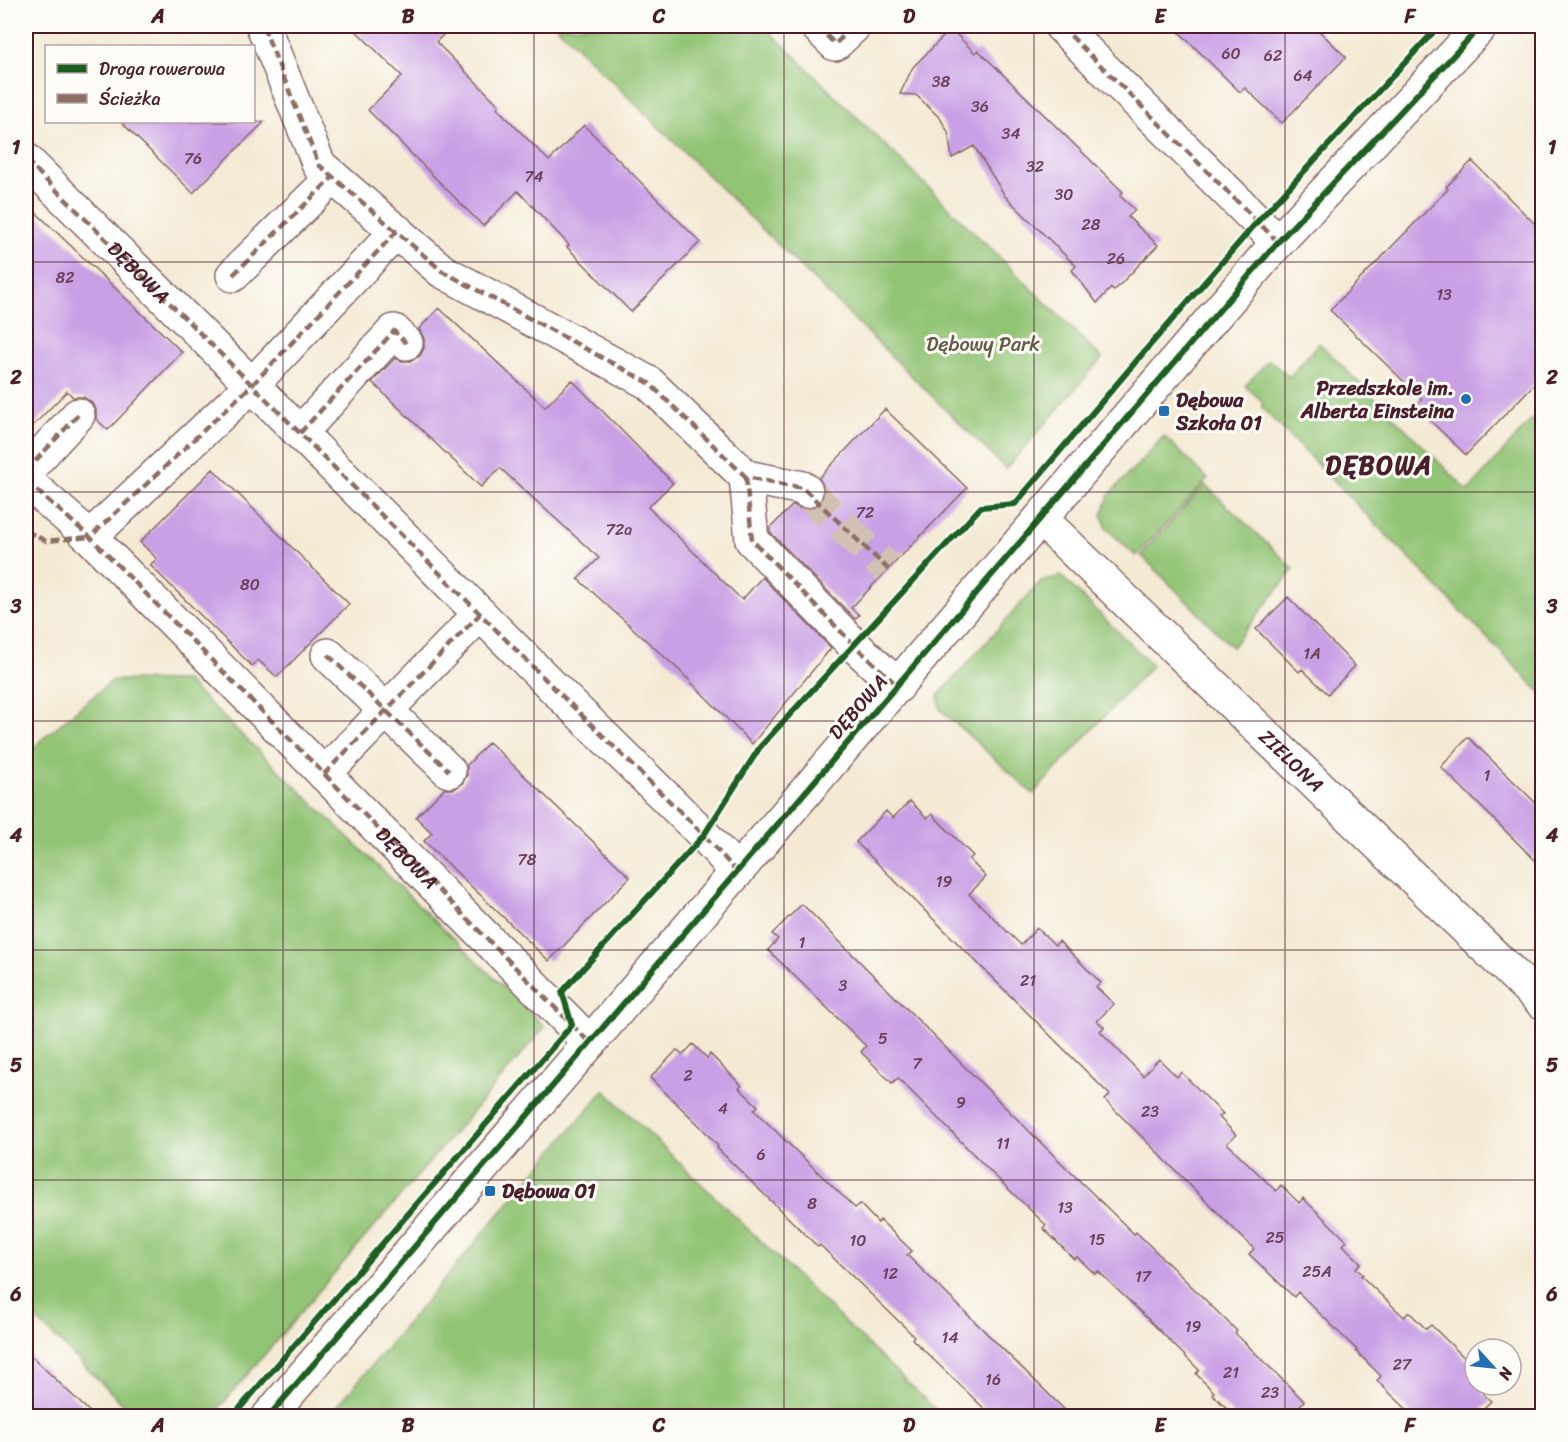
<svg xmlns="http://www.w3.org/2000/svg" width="1568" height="1442" font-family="Sriracha,sans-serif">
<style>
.green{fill:#92c474;stroke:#6e7250;stroke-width:1.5}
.building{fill:#c99fe5}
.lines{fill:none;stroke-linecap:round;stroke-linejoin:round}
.minor-tunnel{stroke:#d2c1b2;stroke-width:33;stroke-dasharray:33 16;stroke-linecap:butt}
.minor-casing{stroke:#866666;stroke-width:36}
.minor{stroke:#fff;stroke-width:33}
.quiet{stroke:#8d6e63;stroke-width:4.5;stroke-dasharray:9 4.5;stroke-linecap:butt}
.cycleway-casing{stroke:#fdfcf7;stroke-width:10}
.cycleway{stroke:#1b5e20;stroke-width:6}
.grid{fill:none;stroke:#4a1f2b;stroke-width:1.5;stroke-opacity:0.55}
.poi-dot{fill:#1f6fb2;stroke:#fdfcf7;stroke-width:2}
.labels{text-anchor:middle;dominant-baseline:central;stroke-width:6;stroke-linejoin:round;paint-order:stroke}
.number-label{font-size:16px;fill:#6a3f5a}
.street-label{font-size:20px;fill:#4a1f2b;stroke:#fdfcf7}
.park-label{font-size:20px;fill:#635945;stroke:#fdfcf7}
.poi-label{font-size:20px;font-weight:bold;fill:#4a1f2b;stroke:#fdfcf7;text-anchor:start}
.district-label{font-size:26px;font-weight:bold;letter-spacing:1.5px;fill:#4a1f2b;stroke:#fdfcf7}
.neatline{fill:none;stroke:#4a1f2b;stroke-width:2}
.grid-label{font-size:20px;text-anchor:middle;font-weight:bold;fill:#4a1f2b}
</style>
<rect width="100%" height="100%" fill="#fdfcf7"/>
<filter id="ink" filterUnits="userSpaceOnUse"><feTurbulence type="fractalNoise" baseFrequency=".0167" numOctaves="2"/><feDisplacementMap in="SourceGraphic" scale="12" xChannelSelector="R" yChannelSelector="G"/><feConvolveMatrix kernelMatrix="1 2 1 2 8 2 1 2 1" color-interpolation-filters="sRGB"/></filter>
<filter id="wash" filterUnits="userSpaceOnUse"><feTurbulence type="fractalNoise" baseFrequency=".008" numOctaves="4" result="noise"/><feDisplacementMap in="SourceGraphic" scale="24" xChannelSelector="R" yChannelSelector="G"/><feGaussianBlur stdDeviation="1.35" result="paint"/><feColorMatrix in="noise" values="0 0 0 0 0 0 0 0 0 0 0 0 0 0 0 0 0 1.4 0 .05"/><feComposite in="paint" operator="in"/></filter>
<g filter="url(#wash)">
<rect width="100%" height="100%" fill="#f4ead4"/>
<path class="green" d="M556,26H764L1102,358L1006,469Z
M1319,343L1468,491L1542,408V536L1527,552L1542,568V694L1262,408V401L1245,386L1269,360L1289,377Z
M1164,436L1208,479L1136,556L1107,529L1102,515L1109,495Z
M1205,485L1294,569L1232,647L1141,555Z
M1061,576L1152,665L1033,794L940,709L938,696L1041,581Z
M113,680L186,681L545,1027L212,1416H135L26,1309V756L41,740Z
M604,1090L942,1416H329Z"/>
<g id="blocks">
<path class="building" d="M351,26H452L436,42L499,105L497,108L549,161L584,125L700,242L631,312L567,247L569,245L518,191L483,226L368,110L402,76Z
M1173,26H1314L1346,57L1282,123L1245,88L1240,92Z
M951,29L975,53L978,50L1123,192L1120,196L1135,210L1128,217L1158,245L1114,291L1111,288L1097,303L1072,270L1076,266L1005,196L974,146L952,158L948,132L940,118L916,95L900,94L913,67Z
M121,122H264L193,193Z
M1472,161L1542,231V376L1466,455L1415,406L1422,399L1330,310L1448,189L1446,187Z
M26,203L182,352L108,430L96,419V410L91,402L83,397H73L67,391L26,433Z
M439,308L545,407L572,380L673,483L648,507L742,600L762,577L831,648L752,744L679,670L578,579L599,558L500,468L481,487L372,382L395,358L402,361H410L420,356L424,348V339L419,329Z
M885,409L967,488L851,608L859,615L855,619L770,532V528L793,505L802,509H810L820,504L824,496V487L819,478Z
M213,469L349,604L277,677L258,660L252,666L150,565L157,559L140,542Z
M1288,597L1355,666L1328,694L1302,669L1299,672L1256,629Z
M1468,737L1542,809V867L1441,767Z
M489,742L630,877L549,961L424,841L432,833L416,817L444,789H454L462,784L467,775V765Z
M910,801L927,818L932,814L973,856L969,859L986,877L969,894L1021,945L1037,928L1055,945L1059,941L1101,983L1096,987L1114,1004L1097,1021L1104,1027L1100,1031L1143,1076L1159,1059L1177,1077L1181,1072L1223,1114L1219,1117L1236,1135L1227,1143L1276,1191L1281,1185L1299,1203L1303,1198L1347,1241L1343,1245L1361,1263L1356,1268L1363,1275L1361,1276L1404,1317L1409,1312L1426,1329L1431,1325L1475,1368L1471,1372L1475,1376V1385H1484L1488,1389L1483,1394L1491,1401L1476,1416H1414L1377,1381L1381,1376L1356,1351L1357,1350L1298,1292L1294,1297L1249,1254L1254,1249L1105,1100L1110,1095L856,842L886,811L893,818Z
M802,904L1040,1142L1134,1234L1136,1232L1237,1331L1235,1333L1304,1401L1289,1416H1235L1212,1394L1214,1392L1196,1374L1199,1370L1150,1321L1098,1271L1095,1274L1077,1257L1074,1259L1043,1228L1046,1225L995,1176L898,1078L892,1083L861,1052L866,1046L768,950L778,939L772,934Z
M693,1044L707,1058L710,1054L742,1086L739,1088L758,1106L754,1110L855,1208L860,1204L878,1223L880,1220L912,1251L907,1255L1071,1416H992L912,1339L914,1336L820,1245L818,1247L717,1148L718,1146L700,1126L650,1078L677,1050L683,1055Z
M26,1351L94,1416H26Z"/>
</g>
</g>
<g filter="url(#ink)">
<use href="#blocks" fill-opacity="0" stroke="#866666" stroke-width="1.5"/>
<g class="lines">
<path class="minor-tunnel" d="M806,491L888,569"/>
<defs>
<g id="minor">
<path d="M263,26L319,165L442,271L649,383L746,477L803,488L806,491"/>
<path d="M817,26L835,44L854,26"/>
<path d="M1061,26L1278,242"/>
<path d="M26,160L252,385L90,537"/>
<path d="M397,231L252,385L554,688L704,835L737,872"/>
<path d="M233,275L333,177"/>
<path d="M300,433L394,331L406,343"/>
<path d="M26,471L78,415"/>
<path d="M746,477L752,540L853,644L898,686"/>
<path id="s1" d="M26,481L90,537L590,1043"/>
<path id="s2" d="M1041,519L1542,1002"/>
<path d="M328,655L449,771"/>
<path d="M324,774L480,614"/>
<path d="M269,1416L1278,242L1481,26"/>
</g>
</defs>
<use href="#minor" class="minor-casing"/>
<use href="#minor" class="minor"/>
<g class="quiet">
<path d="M263,26L319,165L333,177L442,271L649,383L746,477L803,488L888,569"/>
<path d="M817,26L835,44L854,26"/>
<path d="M1061,26L1278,242"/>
<path id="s3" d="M26,160L252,385L90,537"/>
<path d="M397,231L252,385L554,688L704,835L737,872"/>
<path d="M233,275L333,177"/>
<path d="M300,433L394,331L406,343"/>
<path d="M26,471L78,415"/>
<path d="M746,477L752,540L853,644L898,686"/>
<path d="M26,481L90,537L590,1043"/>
<path d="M26,531L46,541L90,537"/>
<path d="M328,655L449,771"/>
<path d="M324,774L480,614"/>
</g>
<defs>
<path id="cycleway" d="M233,1416L572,1025L562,992L704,835L760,747L981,507L1015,504L1144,352L1258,221L1439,26
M269,1416L1278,242L1481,26"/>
</defs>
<use href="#cycleway" class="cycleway-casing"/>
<use href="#cycleway" class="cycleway"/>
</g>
</g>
<path class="grid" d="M283,26V1416M534,26V1416M784,26V1416M1034,26V1416M1285,26V1416M26,262H1542M26,492H1542M26,721H1542M26,950H1542M26,1180H1542"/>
<g class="poi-dot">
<circle cx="1466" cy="399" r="6"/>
<rect x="1158" y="405" width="12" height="12" rx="3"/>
<rect x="484" y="1185" width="12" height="12" rx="3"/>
</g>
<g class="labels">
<g class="number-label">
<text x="1231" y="53">60</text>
<text x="1273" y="55">62</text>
<text x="1303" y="75">64</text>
<text x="941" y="81">38</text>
<text x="980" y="106">36</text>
<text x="1011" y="133">34</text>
<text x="193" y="158">76</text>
<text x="1035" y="166">32</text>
<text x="534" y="176">74</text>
<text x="1064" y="194">30</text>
<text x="1091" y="224">28</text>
<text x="1116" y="258">26</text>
<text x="65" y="277">82</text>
<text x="1444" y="294">13</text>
<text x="865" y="512">72</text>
<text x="619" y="529">72a</text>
<text x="250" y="584">80</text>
<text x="1312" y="653">1A</text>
<text x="1487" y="775">1</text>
<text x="527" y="859">78</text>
<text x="944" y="881">19</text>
<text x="802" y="942">1</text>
<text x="1028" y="980">21</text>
<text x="843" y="985">3</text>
<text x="883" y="1038">5</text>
<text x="917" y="1063">7</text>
<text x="688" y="1075">2</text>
<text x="961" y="1102">9</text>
<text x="723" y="1108">4</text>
<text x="1150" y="1111">23</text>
<text x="1003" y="1143">11</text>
<text x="761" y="1154">6</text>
<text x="812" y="1203">8</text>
<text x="1065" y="1207">13</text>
<text x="1275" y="1237">25</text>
<text x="1097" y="1239">15</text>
<text x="858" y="1240">10</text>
<text x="1317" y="1271">25A</text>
<text x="890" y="1273">12</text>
<text x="1143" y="1276">17</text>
<text x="1193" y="1326">19</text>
<text x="950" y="1337">14</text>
<text x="1402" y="1364">27</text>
<text x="1231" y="1372">21</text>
<text x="993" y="1379">16</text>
<text x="1270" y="1392">23</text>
</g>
<g class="street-label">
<text stroke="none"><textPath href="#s3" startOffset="159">DĘBOWA</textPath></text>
<text transform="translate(858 707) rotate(-49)">DĘBOWA</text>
<text stroke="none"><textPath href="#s2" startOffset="348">ZIELONA</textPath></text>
<text stroke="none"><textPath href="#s1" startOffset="536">DĘBOWA</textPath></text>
</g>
<g class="park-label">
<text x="983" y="344">Dębowy Park</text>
</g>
<g class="poi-label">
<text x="1454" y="388" text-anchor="end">Przedszkole im.<tspan x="1454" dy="23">Alberta Einsteina</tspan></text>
<text x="1176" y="400">Dębowa<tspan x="1176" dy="23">Szkoła 01</tspan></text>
<text x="502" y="1191">Dębowa 01</text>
</g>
<g class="district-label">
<text x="1379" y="465">DĘBOWA</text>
</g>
</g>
<rect width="1568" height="1442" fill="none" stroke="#fdfcf7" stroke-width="66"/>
<rect x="45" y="45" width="210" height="78" fill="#fdfcf7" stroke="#b5a4a5" stroke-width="1.5"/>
<rect x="57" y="64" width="30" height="9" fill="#1b5e20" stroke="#b5a4a5" stroke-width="1.5"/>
<text x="99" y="75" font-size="18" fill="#4a1f2b">Droga rowerowa</text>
<rect x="57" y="94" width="30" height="9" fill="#8d6e63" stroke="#b5a4a5" stroke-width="1.5"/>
<text x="99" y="105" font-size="18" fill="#4a1f2b">Ścieżka</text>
<g transform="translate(1493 1367) rotate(117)"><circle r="28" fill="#fdfcf7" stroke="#b5a4a5" stroke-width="1.5"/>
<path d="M0-4.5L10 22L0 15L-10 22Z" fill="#1f6fb2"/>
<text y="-9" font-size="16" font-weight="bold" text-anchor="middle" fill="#4a1f2b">N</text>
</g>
<rect x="33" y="33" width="1502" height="1376" class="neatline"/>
<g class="grid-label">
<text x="158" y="23">A</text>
<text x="408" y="23">B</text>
<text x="659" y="23">C</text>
<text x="909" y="23">D</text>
<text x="1160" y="23">E</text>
<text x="1410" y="23">F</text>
<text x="16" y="154">1</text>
<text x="1552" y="154">1</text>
<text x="16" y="384">2</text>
<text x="1552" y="384">2</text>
<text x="16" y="613">3</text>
<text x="1552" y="613">3</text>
<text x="16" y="842">4</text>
<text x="1552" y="842">4</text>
<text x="16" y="1072">5</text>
<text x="1552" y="1072">5</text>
<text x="16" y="1301">6</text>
<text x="1552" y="1301">6</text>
<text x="158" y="1432">A</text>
<text x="408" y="1432">B</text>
<text x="659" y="1432">C</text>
<text x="909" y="1432">D</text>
<text x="1160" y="1432">E</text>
<text x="1410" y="1432">F</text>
</g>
</svg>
